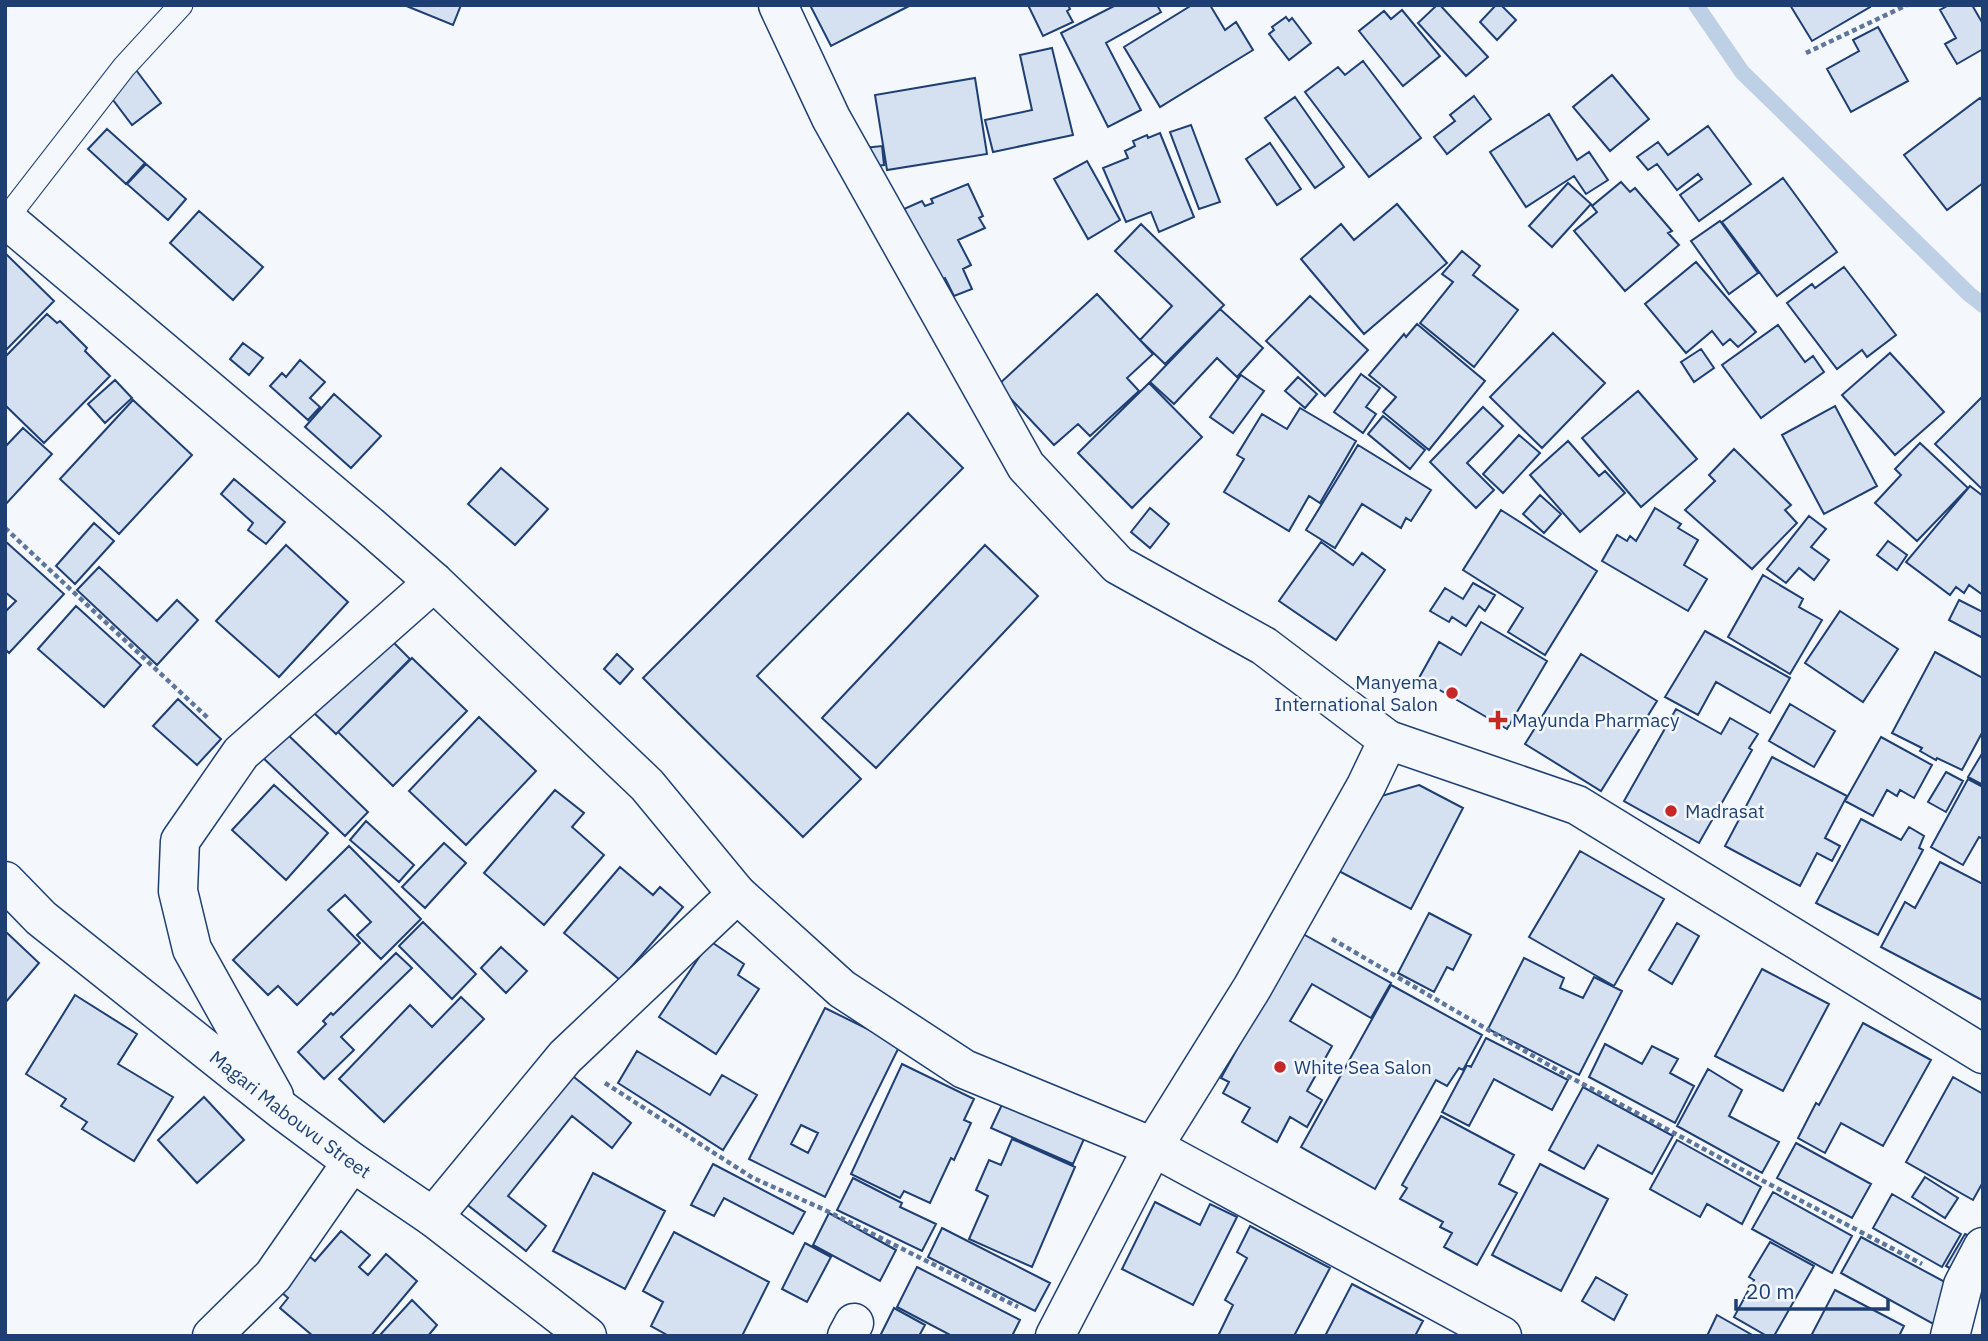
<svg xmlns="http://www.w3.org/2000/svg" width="1988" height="1341" font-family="'IBM Plex Sans',sans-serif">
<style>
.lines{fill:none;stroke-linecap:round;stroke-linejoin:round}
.stream{stroke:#bed0e5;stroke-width:16}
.building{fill:#d5e0f0;stroke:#1d3f73;stroke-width:2;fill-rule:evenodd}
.lane-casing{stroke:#1d3f73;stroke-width:25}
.street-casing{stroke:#1d3f73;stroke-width:41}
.path{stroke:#5e769c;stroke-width:4.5;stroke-dasharray:5 3.5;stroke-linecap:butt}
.lane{stroke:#f4f7fb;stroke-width:23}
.street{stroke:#f4f7fb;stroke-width:38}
.poi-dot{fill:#c62828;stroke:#f4f7fb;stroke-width:2.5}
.labels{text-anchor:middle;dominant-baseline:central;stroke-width:5;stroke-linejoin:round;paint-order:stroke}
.poi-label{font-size:19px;fill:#1d3f73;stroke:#f4f7fb;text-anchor:start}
.street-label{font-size:19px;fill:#1d3f73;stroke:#f4f7fb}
</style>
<rect width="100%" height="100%" fill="#f4f7fb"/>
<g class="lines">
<path class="stream" d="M1696,5L1742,72L1969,294L1983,305"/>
</g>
<path class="building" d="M404,5H461L453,25Z
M810,5H911L831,46Z
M1028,5H1068L1070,9L1067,11L1073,22L1043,36Z
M1116,5H1157L1161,12L1106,43L1141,110L1108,127L1061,33Z
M1192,5H1210L1225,30L1236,22L1253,50L1160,107L1124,47Z
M1437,5H1440L1488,57L1466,76L1418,23Z
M1496,5H1501L1516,20L1497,40L1480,22Z
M1790,5H1869L1870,7L1812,41Z
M1949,5H1972L1983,24V49L1957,64L1945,44L1956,38L1940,10Z
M1402,10L1440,56L1403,86L1359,31L1384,11L1391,19Z
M1286,17L1289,21L1292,18L1311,43L1289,60L1269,34L1274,30L1272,27Z
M1878,27L1908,81L1851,112L1827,69L1859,51L1853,40Z
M1052,48L1073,135L993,152L985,120L1032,110L1020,55Z
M1363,61L1421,138L1369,177L1305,92L1338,67L1345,75Z
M136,70L161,103L132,125L107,92Z
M1612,75L1649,119L1610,151L1573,107Z
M975,78L987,154L887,170L875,95Z
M1474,96L1491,119L1447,154L1434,137L1455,121L1450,115Z
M1295,97L1344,167L1315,188L1265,118Z
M1980,98L1983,102V183L1947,210L1904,155Z
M1549,114L1577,160L1589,152L1608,180L1586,194L1574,176L1526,207L1490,152Z
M1191,125L1220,202L1199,209L1170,132Z
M1708,126L1751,184L1699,221L1680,195L1702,179L1698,174L1677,190L1657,164L1648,170L1637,157L1658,142L1668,155Z
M107,129L145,163L126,184L88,149Z
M1160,133L1194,217L1159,232L1151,212L1126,222L1103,168L1128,158L1125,151L1135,146L1133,141L1147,135L1148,138Z
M1270,143L1301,189L1277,205L1246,159Z
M882,146L884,165L867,167L864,148Z
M1087,161L1120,220L1088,239L1054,179Z
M146,164L186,199L168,220L127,184Z
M1783,178L1837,252L1777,296L1722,222Z
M1621,182L1630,192L1635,188L1672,231L1668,233L1679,245L1625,291L1574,231L1597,212L1592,206Z
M1568,183L1591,204L1552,247L1529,226Z
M968,184L983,216L979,218L985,228L958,240L971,265L963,269L972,289L954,296L945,278L941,280L904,209L922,201L925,206L933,203L931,199Z
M1397,204L1447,263L1364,334L1301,259L1341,224L1354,240Z
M199,211L263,267L233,300L170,243Z
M1720,221L1758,273L1729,294L1691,241Z
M1141,224L1224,305L1165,364L1140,340L1172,306L1115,251Z
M1462,251L1480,266L1473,275L1518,310L1474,367L1420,323L1453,282L1442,274Z
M5,253L54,301L5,351Z
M1696,262L1756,332L1738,347L1730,339L1723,345L1712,331L1686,353L1645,304Z
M1844,267L1896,335L1867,357L1862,350L1837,369L1787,303L1812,284L1815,288Z
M1097,294L1153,354L1127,378L1139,391L1090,436L1078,424L1054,445L998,385Z
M1310,296L1368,350L1325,396L1266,341Z
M1220,309L1263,348L1237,377L1217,358L1174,404L1150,382Z
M47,314L57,323L60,321L87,348L85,351L110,376L44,443L5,405V357Z
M1417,324L1485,381L1429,450L1383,412L1396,397L1369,375L1404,334L1406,337Z
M1778,325L1805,362L1813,356L1824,372L1761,418L1722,365Z
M1553,333L1605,383L1542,448L1490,397Z
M243,343L263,358L249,375L230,359Z
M1701,349L1714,368L1694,382L1681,362Z
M1890,353L1944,412L1895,455L1842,395Z
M300,360L325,382L310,398L320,407L308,420L270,386L282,373L286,377Z
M1361,374L1380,388L1366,407L1376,414L1363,433L1334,412Z
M1241,375L1264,391L1233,433L1210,417Z
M1298,377L1317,394L1305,408L1285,391Z
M115,380L132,398L105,423L88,404Z
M1149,383L1202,437L1132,508L1078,453Z
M1638,391L1697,459L1641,507L1582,438Z
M334,394L381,436L351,468L305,427Z
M1981,398L1983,400V490L1935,444Z
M133,400L192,455L119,534L60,479Z
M1835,406L1877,486L1824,514L1782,435Z
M1483,407L1503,426L1467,463L1494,490L1476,508L1430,462Z
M1300,408L1356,441L1320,503L1309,496L1289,531L1224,492L1244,459L1237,455L1262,414L1287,429Z
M908,413L963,468L757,676L861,779L803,837L643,678Z
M1383,416L1425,450L1410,469L1368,434Z
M23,428L52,454L5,505V447Z
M1519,435L1540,453L1503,493L1483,474Z
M1568,441L1599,476L1605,471L1625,493L1580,532L1530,475Z
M1920,443L1968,488L1917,541L1875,503L1901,475L1895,469Z
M1358,445L1431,490L1411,521L1406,518L1401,528L1362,504L1335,548L1306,530Z
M1734,449L1791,505L1785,510L1797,523L1752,569L1685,510L1715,481L1709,475Z
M501,468L548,509L515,545L468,504Z
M234,479L285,522L266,544L248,530L253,523L221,494Z
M1970,486L1983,496V595L1969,585L1964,593L1956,587L1950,595L1906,562Z
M1540,495L1561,514L1544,533L1523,514Z
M1150,508L1169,524L1150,548L1131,532Z
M1655,508L1681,524L1678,528L1698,540L1684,565L1707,579L1688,611L1602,561L1617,535L1627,541L1630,536L1636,541Z
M1501,510L1597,571L1545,655L1508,632L1523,608L1463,570Z
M1809,516L1826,529L1811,547L1829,560L1814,580L1799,568L1786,583L1767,569Z
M94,523L114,541L75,584L56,566Z
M5,541L64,594L9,653L5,649V612L16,601L5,592Z
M1888,541L1907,555L1897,570L1877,555Z
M1321,542L1353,565L1362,553L1385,570L1336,640L1279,601Z
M286,545L348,602L279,677L216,621Z
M985,545L1038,596L876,768L822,718Z
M99,567L157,621L177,600L198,620L157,665L77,590Z
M1763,575L1803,599L1799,607L1822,620L1790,674L1728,637Z
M1473,583L1495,595L1485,611L1479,606L1466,626L1452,617L1449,622L1430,611L1445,588L1463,599Z
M1959,600L1983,612V638L1949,620Z
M76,606L141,665L104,707L38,649Z
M1840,611L1898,649L1863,702L1805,663Z
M1481,622L1547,661L1507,729L1419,678L1439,642L1461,655Z
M1705,631L1790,678L1770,713L1716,682L1698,715L1665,697Z
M389,638L410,659L336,734L314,713Z
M1935,652L1983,678V731L1962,770L1937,758L1936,760L1920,751L1922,748L1892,733Z
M617,654L633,669L620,684L604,669Z
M1581,654L1657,701L1601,791L1525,744Z
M412,658L467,711L393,786L338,732Z
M178,699L221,739L197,765L153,726Z
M1790,704L1835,731L1814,767L1769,741Z
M1676,709L1721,734L1730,718L1758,734L1749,748L1752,750L1699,843L1624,801Z
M479,717L536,771L466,845L409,791Z
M284,731L368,812L345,836L260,755Z
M1881,737L1932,765L1914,798L1900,790L1897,796L1887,790L1873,816L1845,801Z
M1983,752V785L1968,777Z
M1772,757L1847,796L1825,838L1840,846L1832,861L1817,853L1800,886L1725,846Z
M1946,772L1963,781L1946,812L1928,802Z
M1968,779L1983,787V839L1979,837L1963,865L1931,847Z
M274,785L328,833L286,880L232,830Z
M1419,785L1463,808L1411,909L1335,869L1371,799Z
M555,790L584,813L572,827L604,855L544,925L484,873Z
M1861,819L1901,840L1909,827L1924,836L1919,848L1923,850L1878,935L1816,903Z
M366,821L414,865L399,882L350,840Z
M444,843L466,863L425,908L402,887Z
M349,846L421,919L381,959L357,935L371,922L345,895L328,910L360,943L297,1005L278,986L268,995L233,960Z
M1580,851L1664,899L1614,986L1529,937Z
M1940,862L1983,884L1982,1000L1881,947L1905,902L1915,908Z
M620,867L653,895L660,887L683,907L620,980L564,933Z
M1429,913L1471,935L1453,970L1447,967L1434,992L1398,973Z
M423,922L476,974L452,999L399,946Z
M1677,923L1699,936L1672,984L1649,970Z
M1294,929L1391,983L1371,1018L1312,984L1290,1021L1332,1046L1307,1091L1322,1100L1307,1127L1290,1117L1277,1142L1242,1122L1250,1108L1223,1093L1229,1082L1221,1078L1262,1004Z
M5,931L39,963L5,1003Z
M710,941L744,964L738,975L759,989L716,1054L659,1017Z
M501,947L527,971L506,993L481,968Z
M396,953L412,968L341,1037L354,1050L324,1079L298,1052L326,1024L323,1021L331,1013L333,1015Z
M1524,958L1564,978L1560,988L1583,998L1594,977L1622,991L1579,1075L1488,1029Z
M1762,969L1829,1004L1783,1091L1715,1056Z
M1391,985L1482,1035L1463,1070L1459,1068L1447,1086L1436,1080L1375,1189L1301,1147Z
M75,995L137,1034L118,1064L173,1097L134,1161L82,1129L87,1122L61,1106L66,1099L26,1074Z
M461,997L484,1019L384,1122L339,1079L410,1005L432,1027Z
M825,1008L900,1045L825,1197L749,1159ZM801,1125L818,1133L808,1153L791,1144Z
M1863,1023L1931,1060L1883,1146L1841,1123L1825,1153L1798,1138L1816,1103L1819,1105Z
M1486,1038L1568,1080L1552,1110L1494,1079L1469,1126L1442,1112L1467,1065L1471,1067Z
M1605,1044L1642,1064L1652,1046L1678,1059L1670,1073L1694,1086L1675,1123L1589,1077Z
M637,1051L710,1095L722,1075L757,1095L723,1150L618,1083Z
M902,1064L974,1099L964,1120L971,1123L954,1160L951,1158L930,1203L904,1191L900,1198L851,1174Z
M564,1069L631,1123L612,1148L572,1116L508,1196L546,1226L526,1251L460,1199Z
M1708,1069L1742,1090L1729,1116L1779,1142L1762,1173L1677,1126Z
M1953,1077L1983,1094V1182L1973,1200L1906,1162Z
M1583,1087L1673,1136L1652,1174L1598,1145L1584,1169L1549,1150Z
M1006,1096L1087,1132L1073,1164L991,1128Z
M204,1097L244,1140L197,1183L158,1140Z
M1441,1116L1514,1155L1499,1184L1517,1193L1477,1265L1444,1247L1452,1233L1440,1227L1443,1222L1400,1199L1407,1188L1402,1185Z
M1012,1139L1075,1167L1032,1267L969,1239L988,1196L976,1190L989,1160L1001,1165Z
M1677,1140L1761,1187L1742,1224L1707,1204L1700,1217L1650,1189Z
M1796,1143L1871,1184L1852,1218L1777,1178Z
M713,1164L805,1212L793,1234L724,1198L714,1216L691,1205Z
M1540,1164L1608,1199L1561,1291L1492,1255Z
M593,1173L665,1211L625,1289L553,1251Z
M1925,1177L1958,1198L1945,1218L1912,1197Z
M853,1178L902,1203L900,1207L936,1224L922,1251L837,1210Z
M1773,1192L1852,1236L1832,1273L1752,1229Z
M1892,1194L1961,1234L1942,1267L1873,1228Z
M1155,1202L1200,1225L1210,1204L1237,1217L1193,1305L1122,1269Z
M829,1213L896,1250L880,1281L813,1245Z
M1250,1226L1330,1268L1294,1336H1218L1233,1305L1225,1300L1247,1258L1237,1252Z
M942,1228L1050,1283L1035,1311L928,1257Z
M341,1231L370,1255L359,1267L368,1275L386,1254L417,1281L371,1336H313L280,1308L288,1298L275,1287L304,1252L315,1261Z
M674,1232L769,1282L742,1336H669L651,1326L663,1302L643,1291Z
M1965,1234L1976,1240L1957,1272L1946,1266Z
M1861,1237L1958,1289L1937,1326L1841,1273Z
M1770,1242L1814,1266L1774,1336H1767L1734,1317L1754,1280L1749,1277Z
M805,1243L831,1257L807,1302L782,1289Z
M917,1267L1020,1320L1012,1336H952L897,1307Z
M1596,1277L1627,1295L1614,1320L1582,1301Z
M1352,1284L1423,1321L1415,1336H1325Z
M1835,1290L1904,1326L1899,1336H1811Z
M412,1300L437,1325L428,1336H379Z
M894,1308L925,1325L919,1336H880Z
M1717,1315L1754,1336H1707Z"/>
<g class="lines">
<defs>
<path id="lane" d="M6,219L124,67L181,5"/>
<g id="street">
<path d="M778,5L831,118L1026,466L1118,565L1264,646L1388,740L1366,786L1252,988L1153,1147L1055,1336"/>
<path d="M5,218L370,526L434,582L647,785L737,894L842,989L964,1069L1153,1147L1502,1336"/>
<path d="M1388,740L1577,805L1983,1054"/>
<path id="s1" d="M5,881L41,918L282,1110L352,1162L433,1217L587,1336"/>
<path d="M274,1096L192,949L178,891L180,841L241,753L434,582"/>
<path d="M433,1217L565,1057L737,894"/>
<path d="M212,1336L273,1276L352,1162"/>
<path d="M847,1336L854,1323"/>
<path d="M1950,1336L1963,1285L1983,1247"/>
</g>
</defs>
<use href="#lane" class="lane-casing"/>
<use href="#street" class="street-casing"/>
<path class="path" d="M1806,53L1907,5
M5,528L209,719
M1332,939L1566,1075L1769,1184L1922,1264
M605,1083L753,1178L823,1209L1018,1307"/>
<use href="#lane" class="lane"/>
<use href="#street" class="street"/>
</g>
<g class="poi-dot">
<circle cx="1452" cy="693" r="7"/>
<path d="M1494.5 709.5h7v7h7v7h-7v7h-7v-7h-7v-7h7z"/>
<circle cx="1671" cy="811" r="7"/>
<circle cx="1280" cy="1067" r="7"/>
</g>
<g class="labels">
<g class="poi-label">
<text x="1438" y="682" text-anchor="end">Manyema<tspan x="1438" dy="22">International Salon</tspan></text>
<text x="1512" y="720">Mayunda Pharmacy</text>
<text x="1685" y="811">Madrasat</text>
<text x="1294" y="1067">White Sea Salon</text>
</g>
<g class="street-label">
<text stroke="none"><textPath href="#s1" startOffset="369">Magari Mabouvu Street</textPath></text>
</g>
</g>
<rect width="1988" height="1341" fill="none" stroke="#1d3f73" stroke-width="14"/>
<path d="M1736 1299v10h152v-10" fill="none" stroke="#1d3f73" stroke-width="3.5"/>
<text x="1746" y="1299" font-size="21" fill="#1d3f73" stroke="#f4f7fb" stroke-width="5" paint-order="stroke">20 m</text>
</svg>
